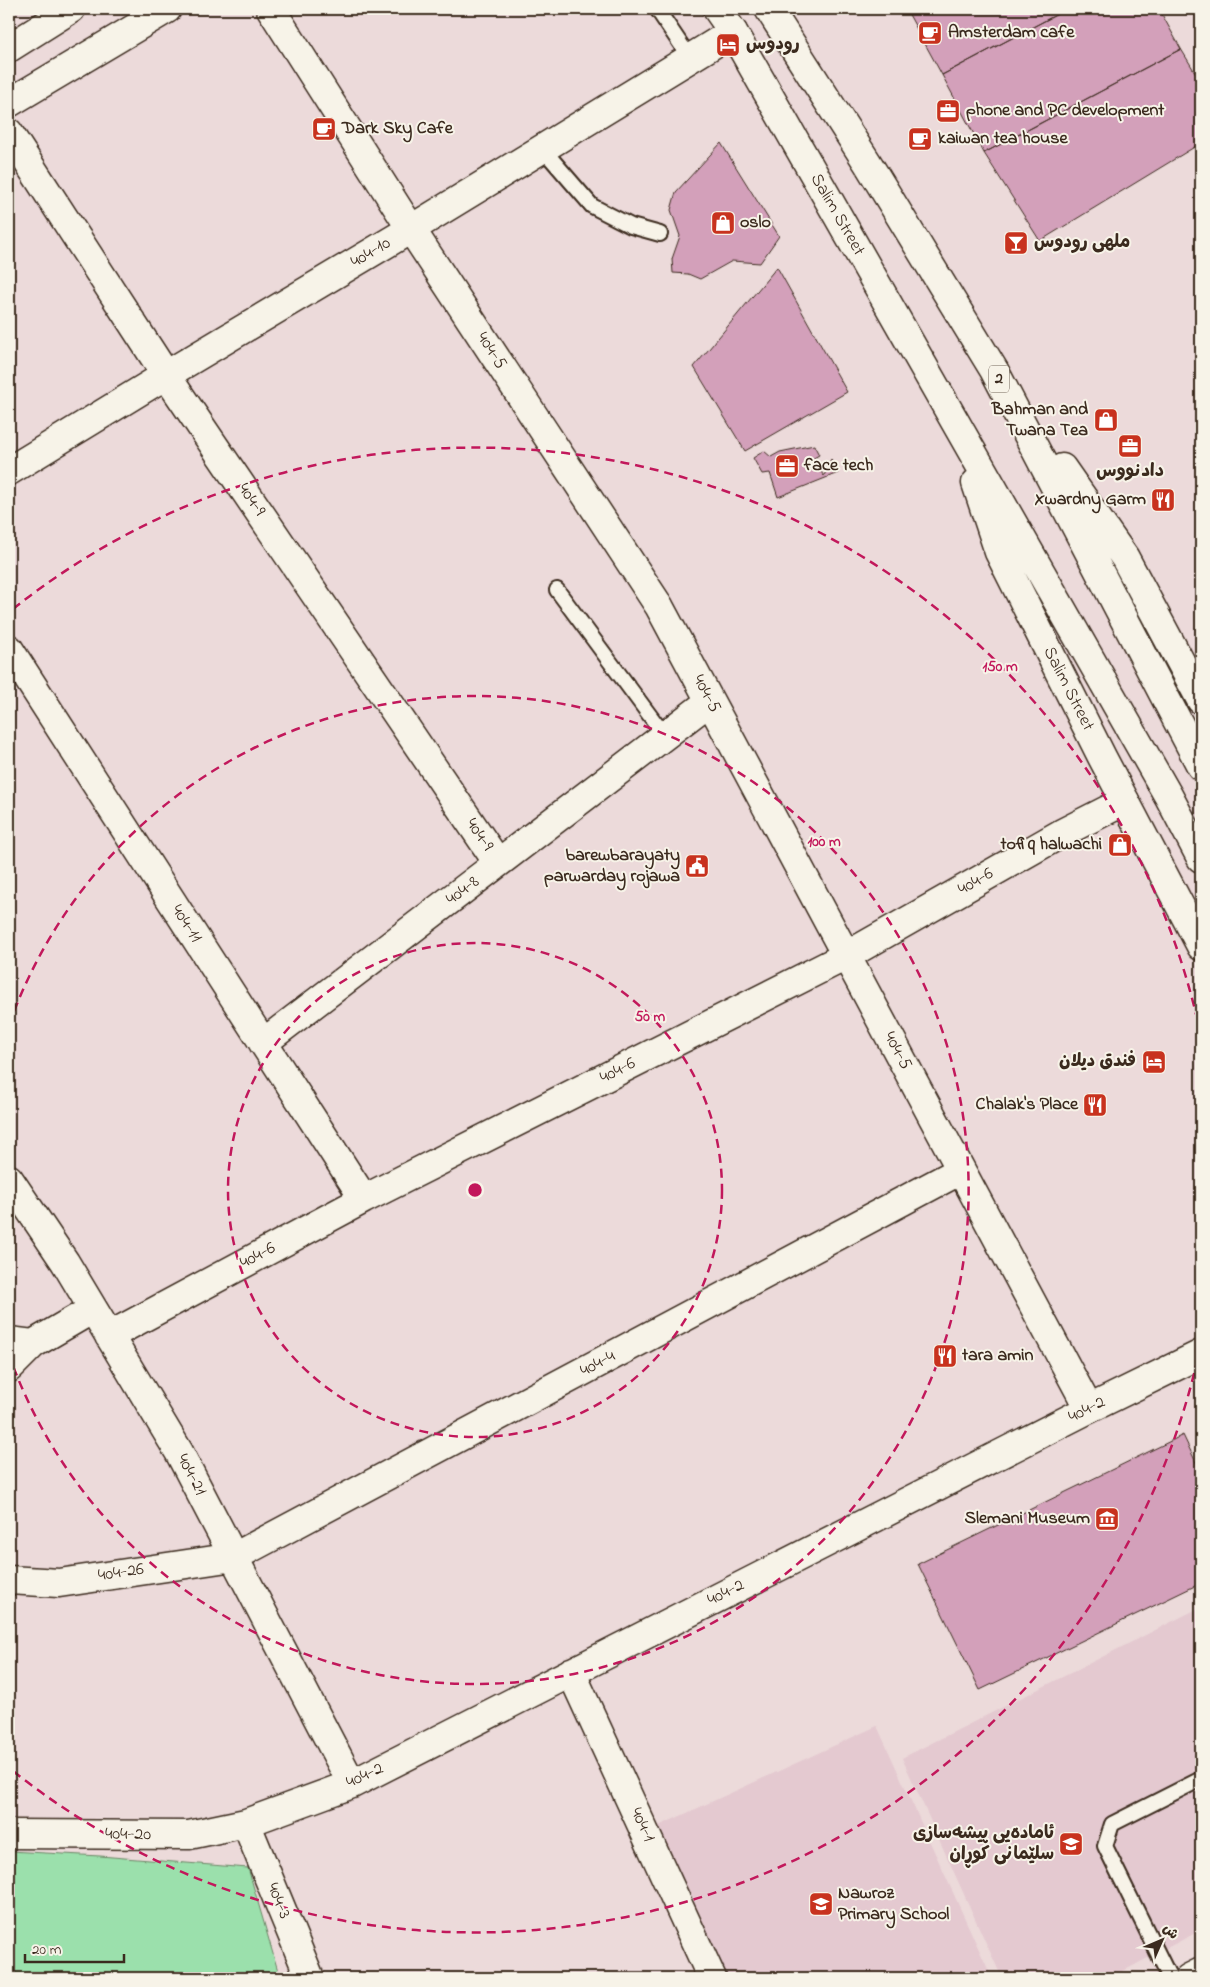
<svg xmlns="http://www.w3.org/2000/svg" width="1210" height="1987" font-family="'Indie Flower','Playpen Sans Arabic',sans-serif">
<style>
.built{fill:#e4c9d0}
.green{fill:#9be0ac;stroke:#6b8565}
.building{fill:#d3a0ba;stroke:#3b2a1e}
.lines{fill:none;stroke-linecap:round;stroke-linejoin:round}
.lane-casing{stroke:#3b2a1e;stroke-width:18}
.street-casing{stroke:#3b2a1e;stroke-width:31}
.primary-casing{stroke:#3b2a1e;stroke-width:31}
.lane{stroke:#f7f3e8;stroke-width:14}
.street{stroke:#f7f3e8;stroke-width:28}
.primary{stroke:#f7f3e8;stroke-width:28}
.ring{fill:none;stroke:#c2185b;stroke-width:2.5;stroke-dasharray:9 6}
.labels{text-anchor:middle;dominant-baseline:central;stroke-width:4;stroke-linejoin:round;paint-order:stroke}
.shield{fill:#f7f3e8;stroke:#73665b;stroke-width:1}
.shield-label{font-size:16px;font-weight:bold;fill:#3b2a1e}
.poi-label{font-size:18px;font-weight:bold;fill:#3b2a1e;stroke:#f7f3e8;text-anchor:start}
.street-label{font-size:18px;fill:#3b2a1e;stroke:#f7f3e8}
.centre{fill:#c2185b;stroke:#f7f3e8;stroke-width:2.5}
.ring-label{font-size:15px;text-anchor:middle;font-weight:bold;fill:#c2185b;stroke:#f7f3e8;stroke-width:4;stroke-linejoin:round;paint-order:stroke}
</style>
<rect width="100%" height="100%" fill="#ecdada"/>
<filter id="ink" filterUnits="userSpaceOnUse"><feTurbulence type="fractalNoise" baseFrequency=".02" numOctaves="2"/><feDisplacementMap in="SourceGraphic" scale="10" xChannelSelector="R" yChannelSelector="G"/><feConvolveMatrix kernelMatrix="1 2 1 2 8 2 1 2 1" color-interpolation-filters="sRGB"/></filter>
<g filter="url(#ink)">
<path class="built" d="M1201,1607V1930L1110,1978H1002L902,1758Z
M877,1726L992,1978H716L652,1829Z"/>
<path class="green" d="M9,1851L100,1856L248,1868L280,1978H9Z"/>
<path class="building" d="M906,9H1067L942,75Z
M1067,9H1159L1181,49L984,153L942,75Z
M1181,49L1201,82V143L1040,241L984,153Z
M721,143L779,236L760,263L732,261L700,279L688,274L673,273L672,259L680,236L671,210L676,192Z
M777,267L847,392L745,451L694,367Z
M814,445L819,455L812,459L824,476L831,459L838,473L778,497L770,473L762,474L753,458L764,451L771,457L780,452Z
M1183,1435L1201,1473V1583L980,1690L918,1564Z"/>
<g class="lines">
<defs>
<path id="lane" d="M657,9L690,58
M542,148L592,206L631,226L660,234
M557,590L665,736
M1170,1978L1105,1846L1112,1824L1201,1779"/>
<path id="street" d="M271,9L411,229L659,606L1089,1409
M9,48L71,9
M9,103L167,9
M9,133L166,375L498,863
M9,471L166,375L411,229L733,32
M9,649L364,1199
M263,1043L710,701
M9,1179L65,1262L179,1452L352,1784
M109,1336L364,1199L846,956L1064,832L1125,801
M9,1341L33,1344L93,1309
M9,1368L33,1344
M9,1580L59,1583L234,1557L961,1170
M571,1672L712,1978
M246,1823L310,1978
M9,1834L189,1835L246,1823L352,1784L1089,1409L1201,1354
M1189,1978L1201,1972"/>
<path id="primary" d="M717,9L733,32L774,104L1169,797L1201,858
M769,9L867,162L994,370L1201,766
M1062,468L1125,558L1201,700
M976,483L999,552L1102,757L1201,946"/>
</defs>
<use href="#lane" class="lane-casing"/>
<use href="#street" class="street-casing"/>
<use href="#primary" class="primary-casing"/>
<use href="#lane" class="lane"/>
<use href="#street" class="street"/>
<use href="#primary" class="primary"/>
</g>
</g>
<g class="ring">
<circle cx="475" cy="1190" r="247"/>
<path d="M9 1025A494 494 0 1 1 9 1355"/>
<path d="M1201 1344A742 742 0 0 1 13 1771M13 609A742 742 0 0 1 1201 1036"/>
</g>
<defs>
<symbol id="cafe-square" viewBox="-11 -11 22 22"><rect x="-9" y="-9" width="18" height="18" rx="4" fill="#c8321e" stroke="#f7f3e8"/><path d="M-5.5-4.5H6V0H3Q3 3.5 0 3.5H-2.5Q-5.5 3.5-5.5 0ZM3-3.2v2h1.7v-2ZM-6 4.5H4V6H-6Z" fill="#fff"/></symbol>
<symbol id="hotel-square" viewBox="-11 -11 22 22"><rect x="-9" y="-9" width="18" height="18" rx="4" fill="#c8321e" stroke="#f7f3e8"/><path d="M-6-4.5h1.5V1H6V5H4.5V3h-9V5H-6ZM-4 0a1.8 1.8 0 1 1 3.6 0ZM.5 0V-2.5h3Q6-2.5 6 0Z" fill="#fff"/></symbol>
<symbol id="office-square" viewBox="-11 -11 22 22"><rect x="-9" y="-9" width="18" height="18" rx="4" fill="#c8321e" stroke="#f7f3e8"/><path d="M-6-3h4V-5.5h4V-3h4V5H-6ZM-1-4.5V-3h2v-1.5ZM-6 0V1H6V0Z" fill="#fff"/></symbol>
<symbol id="shop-square" viewBox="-11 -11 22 22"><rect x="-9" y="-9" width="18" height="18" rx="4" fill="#c8321e" stroke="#f7f3e8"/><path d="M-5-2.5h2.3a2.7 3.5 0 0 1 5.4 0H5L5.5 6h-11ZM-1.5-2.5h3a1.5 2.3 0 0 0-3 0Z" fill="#fff"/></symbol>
<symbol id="bar-square" viewBox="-11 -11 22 22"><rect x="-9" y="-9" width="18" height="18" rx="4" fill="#c8321e" stroke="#f7f3e8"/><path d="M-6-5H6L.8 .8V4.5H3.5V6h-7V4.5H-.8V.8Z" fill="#fff"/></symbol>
<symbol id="restaurant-square" viewBox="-11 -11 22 22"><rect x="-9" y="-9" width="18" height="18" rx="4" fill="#c8321e" stroke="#f7f3e8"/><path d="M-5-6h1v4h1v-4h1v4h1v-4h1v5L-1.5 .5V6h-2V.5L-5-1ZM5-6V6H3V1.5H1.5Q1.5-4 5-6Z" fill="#fff"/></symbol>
<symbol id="civic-square" viewBox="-11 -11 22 22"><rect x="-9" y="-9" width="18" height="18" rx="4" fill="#c8321e" stroke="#f7f3e8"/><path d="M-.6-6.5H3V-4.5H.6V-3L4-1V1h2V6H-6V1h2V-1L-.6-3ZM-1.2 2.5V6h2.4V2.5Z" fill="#fff"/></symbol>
<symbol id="museum-square" viewBox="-11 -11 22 22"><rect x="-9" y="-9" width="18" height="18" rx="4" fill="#c8321e" stroke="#f7f3e8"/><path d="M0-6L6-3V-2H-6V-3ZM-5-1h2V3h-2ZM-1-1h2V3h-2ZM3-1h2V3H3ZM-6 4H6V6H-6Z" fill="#fff"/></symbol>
<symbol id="school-square" viewBox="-11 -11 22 22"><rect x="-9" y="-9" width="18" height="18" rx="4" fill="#c8321e" stroke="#f7f3e8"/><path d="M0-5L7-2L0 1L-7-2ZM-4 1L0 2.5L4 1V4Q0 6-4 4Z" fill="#fff"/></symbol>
</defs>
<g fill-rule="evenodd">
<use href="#cafe-square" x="916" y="19" width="28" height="28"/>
<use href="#hotel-square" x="714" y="31" width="28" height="28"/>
<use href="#office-square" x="934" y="97" width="28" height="28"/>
<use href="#cafe-square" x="310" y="115" width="28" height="28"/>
<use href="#cafe-square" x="906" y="125" width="28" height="28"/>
<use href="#shop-square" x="709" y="209" width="28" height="28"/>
<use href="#bar-square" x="1002" y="229" width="28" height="28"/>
<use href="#shop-square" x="1092" y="406" width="28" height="28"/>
<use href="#office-square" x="1116" y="432" width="28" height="28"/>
<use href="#office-square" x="773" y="452" width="28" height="28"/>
<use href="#restaurant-square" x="1149" y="486" width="28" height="28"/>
<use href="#shop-square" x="1106" y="831" width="28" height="28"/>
<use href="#civic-square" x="683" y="852" width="28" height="28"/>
<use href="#hotel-square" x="1140" y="1048" width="28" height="28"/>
<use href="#restaurant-square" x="1081" y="1091" width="28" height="28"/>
<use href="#restaurant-square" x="931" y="1342" width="28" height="28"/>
<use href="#museum-square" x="1093" y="1505" width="28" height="28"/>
<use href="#school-square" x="1057" y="1830" width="28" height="28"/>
<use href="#school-square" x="807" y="1890" width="28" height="28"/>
</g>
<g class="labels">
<rect class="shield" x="989" y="365.5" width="20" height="27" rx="4"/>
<g class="shield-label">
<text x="999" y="379">2</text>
</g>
<g class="poi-label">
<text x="948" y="33">Amsterdam cafe</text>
<text x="746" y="45">رودوس</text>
<text x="966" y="111">phone and PC development</text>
<text x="342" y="129">Dark Sky Cafe</text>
<text x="938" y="139">kaiwan tea house</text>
<text x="740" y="223">oslo</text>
<text x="1034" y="243">ملهى رودوس</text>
<text x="1088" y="410" text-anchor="end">Bahman and<tspan x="1088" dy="21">Twana Tea</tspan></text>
<text x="804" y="466">face tech</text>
<text x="1130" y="472" text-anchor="middle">دادنووس</text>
<text x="1146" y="500" text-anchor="end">Xwardny Garm</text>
<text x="1102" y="845" text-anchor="end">tofiq halwachi</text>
<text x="680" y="856" text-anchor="end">barewbarayaty<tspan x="680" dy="21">parwarday rojawa</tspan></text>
<text x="1136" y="1062" text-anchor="end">فندق ديلان</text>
<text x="1078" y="1105" text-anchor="end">Chalak's Place</text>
<text x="962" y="1356">tara amin</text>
<text x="1090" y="1519" text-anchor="end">Slemani Museum</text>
<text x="1054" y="1834" text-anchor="end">ئامادەیی پیشەسازی<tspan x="1054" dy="21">سلێمانی کوڕان</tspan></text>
<text x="838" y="1894">Nawroz<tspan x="838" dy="21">Primary School</tspan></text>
</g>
<g class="street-label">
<text transform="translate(837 215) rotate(60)">Salim Street</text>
<text transform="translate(371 253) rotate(-31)">404-10</text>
<text transform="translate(491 351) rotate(57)">404-5</text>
<text transform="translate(251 500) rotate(56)">404-9</text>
<text transform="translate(1068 689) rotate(63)">Salim Street</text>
<text transform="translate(706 694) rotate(62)">404-5</text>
<text transform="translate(479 835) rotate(56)">404-9</text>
<text transform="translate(976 882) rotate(-30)">404-6</text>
<text transform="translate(463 891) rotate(-37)">404-8</text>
<text transform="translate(186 924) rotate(57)">404-11</text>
<text transform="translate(897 1051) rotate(62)">404-5</text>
<text transform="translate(618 1071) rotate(-27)">404-6</text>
<text transform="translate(258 1256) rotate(-28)">404-6</text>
<text transform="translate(598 1364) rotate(-28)">404-4</text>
<text transform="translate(1087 1410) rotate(-27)">404-2</text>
<text transform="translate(191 1475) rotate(62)">404-21</text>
<text transform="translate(121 1573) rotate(-8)">404-26</text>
<text transform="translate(726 1593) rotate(-27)">404-2</text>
<text transform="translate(365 1776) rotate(-25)">404-2</text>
<text transform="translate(642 1825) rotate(65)">404-1</text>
<text transform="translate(128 1835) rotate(1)">404-20</text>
<text transform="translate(278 1901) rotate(68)">404-3</text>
</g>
</g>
<circle cx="475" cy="1190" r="8" class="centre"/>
<g class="ring-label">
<text x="1000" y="671">150 m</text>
<text x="824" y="846">100 m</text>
<text x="650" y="1021">50 m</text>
</g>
<rect width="1210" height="1987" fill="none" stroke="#f7f3e8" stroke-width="30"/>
<rect x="15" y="15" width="1180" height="1957" fill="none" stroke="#3b2a1e" stroke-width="2" filter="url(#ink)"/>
<g transform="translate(1162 1940) rotate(45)" stroke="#f7f3e8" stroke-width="4" paint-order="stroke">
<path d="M0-4L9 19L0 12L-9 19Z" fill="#3b2a1e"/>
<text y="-8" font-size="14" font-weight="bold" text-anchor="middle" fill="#3b2a1e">ش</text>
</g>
<path d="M25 1954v8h99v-8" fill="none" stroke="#3b2a1e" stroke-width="2.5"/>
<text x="32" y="1954" font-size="15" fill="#3b2a1e" stroke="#f7f3e8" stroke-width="4" paint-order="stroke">20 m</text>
</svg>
